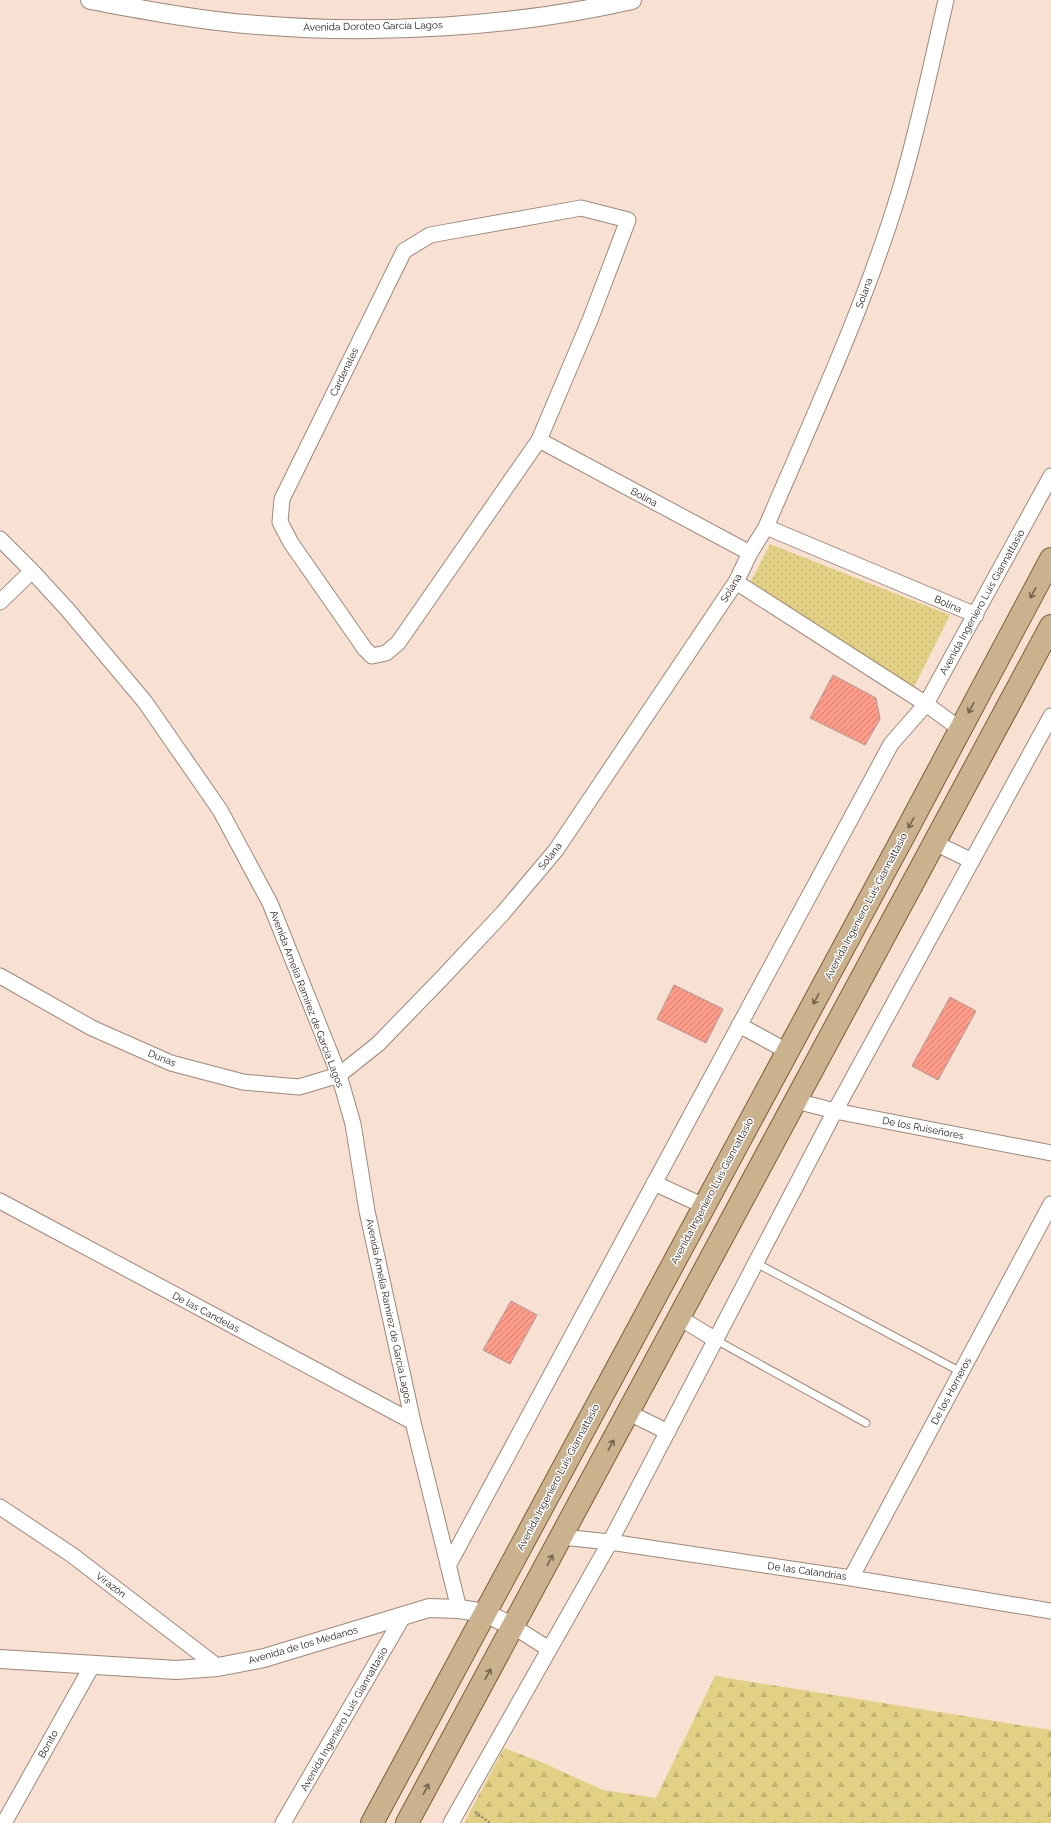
<svg xmlns="http://www.w3.org/2000/svg" width="1051" height="1823" font-family="Raleway,sans-serif">
<style>
.grass{fill:url(#grass-dots)}
.forest{fill:url(#forest-firs)}
.building{fill:url(#building-hatch);stroke:#b19792}
.lines{fill:none;stroke-linecap:round;stroke-linejoin:round}
.service-casing{stroke:#9d887a;stroke-width:9}
.minor-casing{stroke:#9d887a;stroke-width:17}
.tertiary-casing{stroke:#9d887a;stroke-width:20}
.primary-casing{stroke:#7c5e34;stroke-width:24}
.path{stroke:#99897e;stroke-width:2.5;stroke-dasharray:2 2;stroke-linecap:butt}
.service{stroke:#fff;stroke-width:7}
.minor{stroke:#fff;stroke-width:15}
.tertiary{stroke:#fff;stroke-width:18}
.primary{stroke:#cbb28e;stroke-width:22}
.oneway{stroke:#72624f}
.labels{text-anchor:middle;dominant-baseline:central;stroke-width:3;stroke-linejoin:round;paint-order:stroke}
.street-label{font-size:10px;fill:#29201b;stroke:#fff}
</style>
<defs>
<pattern id="grass-dots" width="8" height="8" patternUnits="userSpaceOnUse"><rect width="8" height="8" fill="#e2d184"/><path d="M2 2h.1M6 6h.1" fill="none" stroke="#c2b371" stroke-width="1.8" stroke-linecap="round"/></pattern>
<pattern id="forest-firs" width="22" height="20" patternUnits="userSpaceOnUse"><rect width="22" height="20" fill="#e2d184"/><path d="M5 1l3.5 6h-7zM16 11l3.5 6h-7z" fill="#c2b371"/></pattern>
<pattern id="building-hatch" width="6" height="6" patternUnits="userSpaceOnUse"><rect width="6" height="6" fill="#fe9c89"/><path d="M-1 1l2-2M0 6l6-6M5 7l2-2" fill="none" stroke="#ce7f6f"/></pattern>
</defs>
<rect width="100%" height="100%" fill="#f8e1d2"/>
<path class="grass" d="M770,544L950,615L914,687L750,583Z"/>
<path class="forest" d="M715,1676L1051,1730V1823H464L504,1748L541,1762L603,1790L656,1798Z"/>
<path class="building" d="M833,675L876,698L880,719L865,745L810,718Z
M674,985L723,1009L706,1043L657,1019Z
M950,997L976,1011L938,1080L912,1066Z
M511,1301L537,1315L510,1364L483,1350Z"/>
<g class="lines">
<defs>
<path id="service" d="M756,1263L961,1372
M716,1340L866,1423"/>
<path id="minor" d="M581,208L628,220L590,320L539,440L398,643L386,653L372,656L365,649L291,543L280,522L282,499L404,251L430,235Z
M539,440L750,553
M766,527L976,615
M0,539L32,571L67,609L145,702L220,810L270,903L339,1075L353,1124L367,1211L413,1422L459,1609
M736,582L926,704L960,729
M0,602L32,571
M935,843L972,861
M0,976L92,1028L171,1063L243,1082L299,1087L339,1075L378,1044L444,976L503,913L556,850L736,582L750,553L766,527C813,417 864,308 899,193C918,130 931,65 946,0
M739,1025L787,1051
M796,1101L835,1111L1051,1153
M654,1183L704,1206
M0,1201L413,1422
M680,1318L716,1340
M629,1413L668,1432
M0,1507L72,1555L218,1667
M562,1537L610,1542L851,1578L1051,1611
M448,1566L891,744L926,704L1051,476
M851,1578L1051,1204
M514,1627L549,1649
M4,1823L93,1664
M283,1823L404,1615
M451,1823L610,1542L835,1111L1051,716"/>
<path id="tertiary" d="M90,0C145,10 201,21 258,25C377,35 515,27 632,0
M0,1659L176,1670L218,1667L264,1658L429,1608L459,1609L485,1613L514,1627"/>
<path id="primary" d="M372,1823L902,839L1051,559
M407,1823L1051,626"/>
</defs>
<use href="#service" class="service-casing"/>
<use href="#minor" class="minor-casing"/>
<use href="#tertiary" class="tertiary-casing"/>
<use href="#primary" class="primary-casing"/>
<path class="path" d="M475,1812L490,1823"/>
<use href="#service" class="service"/>
<use href="#minor" class="minor"/>
<use href="#tertiary" class="tertiary"/>
<use href="#primary" class="primary"/>
</g>
<defs><path id="oneway-shaft" d="M-6 0H5M1.5-3L5.5 0L1.5 3" fill="none" stroke-width="1.6" stroke-linecap="round" stroke-linejoin="round"/></defs>
<g class="oneway">
<use href="#oneway-shaft" transform="translate(1033 593) rotate(118)"/>
<use href="#oneway-shaft" transform="translate(971 708) rotate(118)"/>
<use href="#oneway-shaft" transform="translate(911 823) rotate(118)"/>
<use href="#oneway-shaft" transform="translate(816 999) rotate(118)"/>
<use href="#oneway-shaft" transform="translate(611 1445) rotate(-62)"/>
<use href="#oneway-shaft" transform="translate(550 1560) rotate(-62)"/>
<use href="#oneway-shaft" transform="translate(488 1674) rotate(-61)"/>
<use href="#oneway-shaft" transform="translate(426 1789) rotate(-62)"/>
</g>
<g class="labels">
<g class="street-label">
<text transform="translate(373 26) rotate(-1)">Avenida Doroteo García Lagos</text>
<text transform="translate(864 293) rotate(-70)">Solana</text>
<text transform="translate(344 372) rotate(-64)">Cardenales</text>
<text transform="translate(644 497) rotate(28)">Bolina</text>
<text transform="translate(731 588) rotate(-59)">Solana</text>
<text transform="translate(982 602) rotate(-61)">Avenida Ingeniero Luis Giannattasio</text>
<text transform="translate(948 604) rotate(23)">Bolina</text>
<text transform="translate(550 856) rotate(-52)">Solana</text>
<text transform="translate(866 906) rotate(-62)">Avenida Ingeniero Luis Giannattasio</text>
<text transform="translate(307 999) rotate(69)">Avenida Amelia Ramírez de García Lagos</text>
<text transform="translate(162 1058) rotate(22)">Dunas</text>
<text transform="translate(923 1128) rotate(11)">De los Ruiseñores</text>
<text transform="translate(712 1191) rotate(-62)">Avenida Ingeniero Luis Giannattasio</text>
<text transform="translate(389 1311) rotate(78)">Avenida Amelia Ramírez de García Lagos</text>
<text transform="translate(206 1312) rotate(28)">De las Candelas</text>
<text transform="translate(951 1391) rotate(-62)">De los Horneros</text>
<text transform="translate(558 1477) rotate(-62)">Avenida Ingeniero Luis Giannattasio</text>
<text transform="translate(807 1571) rotate(8)">De las Calandrias</text>
<text transform="translate(111 1585) rotate(37)">Virazón</text>
<text transform="translate(303 1645) rotate(-16)">Avenida de los Médanos</text>
<text transform="translate(344 1719) rotate(-60)">Avenida Ingeniero Luis Giannattasio</text>
<text transform="translate(48 1744) rotate(-61)">Bonito</text>
</g>
</g>
</svg>
